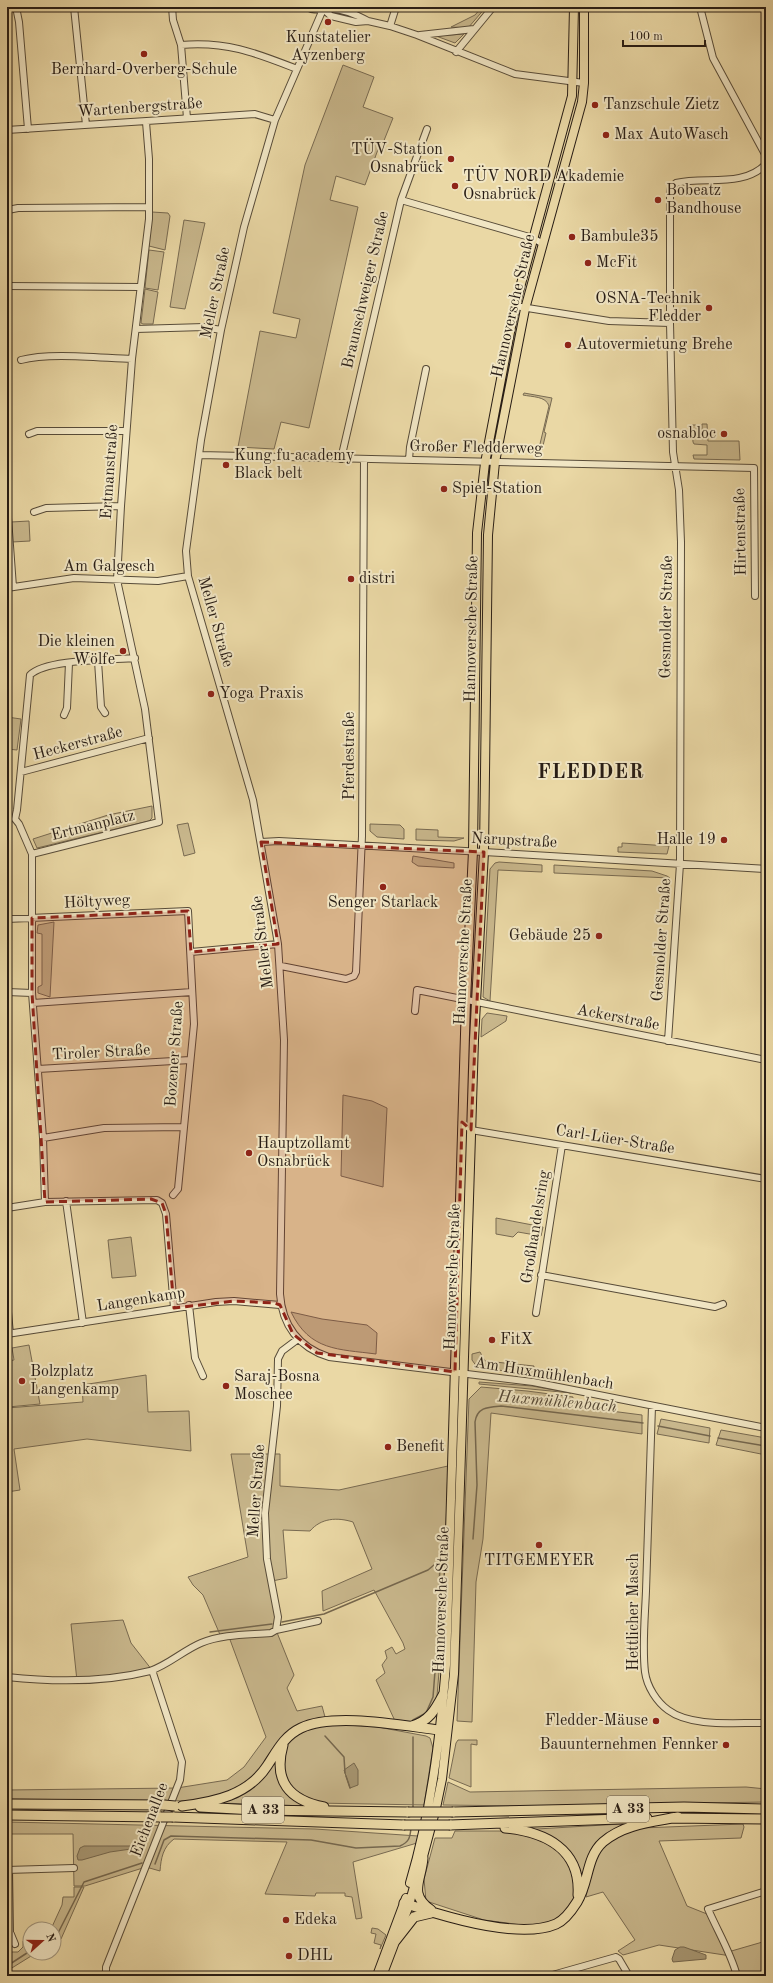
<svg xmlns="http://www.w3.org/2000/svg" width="773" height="1983" font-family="'Old Standard TT',serif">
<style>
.green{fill:#c9b88d;stroke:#786a51}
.water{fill:#a89874;stroke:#75674e}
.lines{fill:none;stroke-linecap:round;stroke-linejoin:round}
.stream{stroke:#75674e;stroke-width:1.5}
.minor-casing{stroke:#584c39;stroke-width:8}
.major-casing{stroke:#281d15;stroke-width:10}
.highway-casing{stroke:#281d15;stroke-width:11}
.minor{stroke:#f1e6c4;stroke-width:6}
.major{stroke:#ead8a5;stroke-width:8}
.highway{stroke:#ead8a5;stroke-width:9}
.highway-bridge-casing{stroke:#281d15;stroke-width:11;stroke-linecap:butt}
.highway-bridge{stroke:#ead8a5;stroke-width:9}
.marked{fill:#8f2418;fill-opacity:0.2;stroke:#8f2418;stroke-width:3;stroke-dasharray:8 5;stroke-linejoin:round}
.poi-dot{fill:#8f2418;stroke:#f1e6c4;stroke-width:1.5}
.labels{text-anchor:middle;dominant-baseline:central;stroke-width:4;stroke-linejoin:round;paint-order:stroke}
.shield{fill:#f1e6c4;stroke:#64594a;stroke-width:1}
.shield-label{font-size:15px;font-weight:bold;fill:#281d15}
.poi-label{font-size:16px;fill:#281d15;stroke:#f1e6c4;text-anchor:start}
.street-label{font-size:16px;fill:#281d15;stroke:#f1e6c4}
.water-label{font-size:17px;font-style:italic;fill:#554836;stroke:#f1e6c4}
.district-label{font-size:20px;font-weight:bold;letter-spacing:1px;fill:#281d15;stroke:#f1e6c4}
</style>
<rect width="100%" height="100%" fill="#ead8a5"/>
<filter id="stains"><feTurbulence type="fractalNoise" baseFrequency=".005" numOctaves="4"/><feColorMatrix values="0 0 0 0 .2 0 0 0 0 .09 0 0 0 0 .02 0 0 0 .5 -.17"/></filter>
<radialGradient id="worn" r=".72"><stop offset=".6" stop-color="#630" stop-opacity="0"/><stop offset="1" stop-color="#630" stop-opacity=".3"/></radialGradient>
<path class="green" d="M482,7H486L468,28L451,27L475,15Z
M464,34L455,43L436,36Z
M343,65L374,77L363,107L393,118L383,143L380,144L365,185L336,176L330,200L358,207L309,428L281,422L274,449L238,447L260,331L296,338L300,319L273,313L305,165Z
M152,212L168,213L170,216L165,250L149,246Z
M184,220L205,223L185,309L170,307Z
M149,250L164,252L158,290L145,288Z
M145,289L158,292L153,324H143L141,323Z
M524,393L552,398L544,432L546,433L542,450L537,449L540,444L549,406C546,396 532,397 523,395Z
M702,424H707L708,441H739L740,460L694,459L693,455H707V445L694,444L693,442L692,425H696L697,429H702Z
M29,521L30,541L12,542L11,522Z
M7,717L21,719L17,750L7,749Z
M152,806V818L149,821L37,848L33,839L108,815Z
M188,823L195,853L184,856L177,825Z
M370,824L400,825L404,829V839L377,837L370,831Z
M416,829L438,830V837L464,838L454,841L416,840Z
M622,843L669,846L667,854L618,852V847H622Z
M413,856L454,863V868L418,866L412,862Z
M499,862L542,865V872L498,870L490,1001L483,997L490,869L495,863Z
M554,865L652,871L667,876L670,878L554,873Z
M54,922L50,997L38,993V987L42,985V934L37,933L38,925Z
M487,1013L507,1016L506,1021L481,1037L482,1019Z
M343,1095L372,1101L387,1108L383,1187L341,1176Z
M464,1141H468L462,1355H460L462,1290L460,1273Z
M496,1218L543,1227L541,1236L518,1232L513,1237L496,1234Z
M131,1237L136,1276L112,1278L108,1240Z
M291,1312L322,1319L367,1325L377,1333L376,1354C338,1349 310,1351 291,1312Z
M29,1345L40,1404L8,1407L7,1361L14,1360L12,1348Z
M480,1352L485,1361L534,1366L533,1375L477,1367L472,1360V1354Z
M146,1375L148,1412L189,1411L191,1451L87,1439L14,1449L20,1490L7,1492V1408L83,1402L82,1385Z
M479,1382L532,1386L571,1393L479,1384Z
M481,1387L527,1391L573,1397L572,1406L642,1415V1434L491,1413L483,1539L476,1582L472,1722L457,1721L469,1399Z
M661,1419L710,1428L709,1443L657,1434Z
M721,1430L766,1438V1455L716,1445Z
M231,1454H280V1486L339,1490L448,1466L443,1624L437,1696L432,1711L412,1722L395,1721L376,1680L385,1673L382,1665L387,1658L385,1651L392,1647L396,1654L405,1649L403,1643L374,1590L323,1611L322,1591L372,1569L353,1522C337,1517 321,1518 310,1531L283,1530L287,1578L272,1581L278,1617L276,1630L294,1675L287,1688L297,1711L322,1706L325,1717L298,1725L261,1771L228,1795L195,1801L7,1799V1790L177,1788L227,1780L244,1767L266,1737L229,1637H221L203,1595L193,1585L188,1577L248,1557Z
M123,1620L131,1643L152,1670L77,1681L71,1624Z
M329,1724L378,1727L426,1736L430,1738L433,1748L424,1805L315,1803L304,1800L286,1782C285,1774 282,1762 284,1754C288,1733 311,1729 329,1724Z
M458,1740H477V1745L471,1744V1787L449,1778L456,1743Z
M278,1753V1773L307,1806L220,1803L235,1798L244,1793Z
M448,1782L470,1792L746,1787L766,1789V1802L523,1806L443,1805Z
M7,1822L315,1829L418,1836L417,1843L353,1862L362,1918L356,1919L352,1897L345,1896V1893H316L315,1896L265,1894L287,1842L174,1839C163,1847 161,1858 160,1871L146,1867L85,1886H74L73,1834H7Z
M621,1824L630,1826L602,1842L579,1887L563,1850L520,1830Z
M743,1824L744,1827L741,1838L659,1841L687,1906L707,1914L728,1952L766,1941V1976H737L731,1956L659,1945L623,1955L618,1951L635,1940L603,1892L586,1897L592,1865L604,1846L616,1837L641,1828Z
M455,1831H512L548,1842L570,1861L577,1886L574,1899L562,1916L553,1922L530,1926L484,1920L426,1901L424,1879L435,1838H452Z
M74,1887H84L61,1939L54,1943V1929H51L62,1905L63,1897H74Z
M372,1928L378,1929L386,1935L380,1949L381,1945L374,1943L376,1934L371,1933Z
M30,1940V1953H36L7,1971L8,1952H18L23,1947V1941Z"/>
<path class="water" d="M354,1763L358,1770V1785L350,1788L344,1770Z
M84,1846H137L138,1848L110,1852L82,1860H78L77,1856L80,1848Z
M680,1947H684L706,1955V1959L673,1962L672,1959L675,1950Z"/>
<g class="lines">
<path class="stream" d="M658,1426L710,1436
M718,1438L766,1446
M473,1539L477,1485L475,1422C477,1407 488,1407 501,1406L643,1423
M282,1622L324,1614L428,1570L440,1560
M210,1632L272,1624
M413,1720L426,1713L433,1697L438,1633L440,1560
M325,1736L344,1757L345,1773
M413,1737V1809
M346,1776L350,1788
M155,1864L164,1840L171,1836L311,1840L356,1848L400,1846C409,1842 410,1838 411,1828
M54,1938L56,1937L84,1882L142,1863
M7,1966L30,1951"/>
<defs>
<path id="minor" d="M16,7L19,22L28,129
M74,7L86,125
M172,7L173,20L181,45L187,118
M307,7C315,12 323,8 332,9C345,9 357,15 368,21
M321,7L331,16L356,22L368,21L390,26L417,35L515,74L584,83
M324,7L275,120L244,227L221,330L201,440L186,551L188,576L253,800L278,944L284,1040L280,1294C282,1325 299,1348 329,1357L533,1382L766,1428
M700,7L713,58L766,156
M390,26L396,7
M420,35L474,29
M181,45C227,41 256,53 297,69
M456,52L493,7
M7,130L255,114L275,120
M401,200L533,238L543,244
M8,210L18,208L148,207
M7,286L140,287
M515,306L609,321L670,323
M136,329L204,327L221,330
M21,360C49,352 101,358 132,359
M29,434L37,431H126
M199,455L754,468L755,596
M341,459L401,200L427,129
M409,460L410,447L426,369
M34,512L46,508L121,506
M8,518L13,587
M7,588L74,578L158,581L188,576
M98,661L101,707L105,713
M64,715L67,708L69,663
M21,772L149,738
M15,819L19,824L32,854V993L43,1138L45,1202
M15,819L17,810L30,675C45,659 111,660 135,658
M261,842L279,841L484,852L766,869
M32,854L159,822L145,709L117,580L121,506L132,359L149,219V159L146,122
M7,919L188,911L194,1024L178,1189L173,1195
M191,952L278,944
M281,966L346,979L354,976L356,972L362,836L364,459
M7,992L32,993
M33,1003L192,992
M415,1011L417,990L766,1060
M668,1041L680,864L681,542L679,490L673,452L670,323V193L671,187L676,183C705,176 743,188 766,164
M38,1069L190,1060
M462,1122L471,1130L766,1179
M43,1138L104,1128L183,1127
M66,1201L83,1323
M7,1208L45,1202L157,1200L162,1203L166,1214L174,1308
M7,1272V1270
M541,1275L715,1307L723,1304
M7,1301L10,1334
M189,1305L195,1358L203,1376
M536,1313L562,1145
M7,1334L216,1302L234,1301L280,1305
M652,1406C650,1467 648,1529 646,1591C645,1617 642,1646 645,1672C647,1687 657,1702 668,1710C692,1728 738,1722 766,1723
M276,1630L278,1617L267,1559L265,1513L277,1406L278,1359L282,1351L298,1339
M7,1677C54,1682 103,1683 150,1671C168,1665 184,1650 201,1643C223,1634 248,1635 271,1633L276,1630L318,1621
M7,1870L74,1868
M9,1870L10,1932L15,1944
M106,1976V1967L180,1780L182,1762L152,1670
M549,1976L616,1957L619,1959L629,1976
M737,1976C731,1953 718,1932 708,1909L766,1891"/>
<path id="major" d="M421,1864L436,1808L442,1779L454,1674L474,1040L484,852L488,535L495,462L525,309L582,102L584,83V7
M410,1883C431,1812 440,1739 446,1665L466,1001L473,851L477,533L485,463L515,306L572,96L574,7
M378,1973L406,1898
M382,1976L409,1905L416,1879"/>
<path id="highway" d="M412,1726C429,1721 435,1710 443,1695
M283,1745C273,1781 289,1800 324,1807
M7,1804L164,1805
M182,1806C215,1802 248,1795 267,1766C277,1751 284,1736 301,1728C334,1712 404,1726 440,1730
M200,1807L254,1810L408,1812
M453,1812L684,1807L766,1809
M7,1815L161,1817
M173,1817L404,1825
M671,1818L766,1819
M450,1825L647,1818
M505,1828C545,1832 581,1849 578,1895
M423,1858C421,1881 408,1894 431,1910
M404,1903C442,1916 519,1940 556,1924C565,1920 572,1910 577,1902C589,1883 586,1857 603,1842C624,1824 652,1822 678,1817
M396,1940L414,1917L431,1913"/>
</defs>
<use href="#minor" class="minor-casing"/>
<use href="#major" class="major-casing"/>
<use href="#highway" class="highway-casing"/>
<use href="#minor" class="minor"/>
<use href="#major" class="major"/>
<use href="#highway" class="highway"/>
<defs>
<path id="highway-bridge" d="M164,1805L175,1806
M408,1812H453
M161,1817H173
M404,1825H450"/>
</defs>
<use href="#highway-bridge" class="highway-bridge-casing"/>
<use href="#highway-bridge" class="highway-bridge"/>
</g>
<path class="marked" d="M261,842L484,852L471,1130L462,1122L455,1372L317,1353L293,1334L280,1305L275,1303L234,1301L174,1308L166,1214L162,1203L151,1199L45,1202L32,993V918L188,911L191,952L278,944Z"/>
<g class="poi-dot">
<circle cx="328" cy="22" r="4"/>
<circle cx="144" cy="54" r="4"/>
<circle cx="595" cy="105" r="4"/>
<circle cx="606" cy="135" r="4"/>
<circle cx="451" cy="159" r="4"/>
<circle cx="455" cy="186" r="4"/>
<circle cx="658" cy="200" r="4"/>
<circle cx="572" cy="237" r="4"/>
<circle cx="588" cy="263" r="4"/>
<circle cx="709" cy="308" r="4"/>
<circle cx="568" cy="345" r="4"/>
<circle cx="724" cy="434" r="4"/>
<circle cx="226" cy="465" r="4"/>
<circle cx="444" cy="489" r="4"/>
<circle cx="351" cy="579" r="4"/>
<circle cx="123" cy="651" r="4"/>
<circle cx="211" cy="694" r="4"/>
<circle cx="724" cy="840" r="4"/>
<circle cx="383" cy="887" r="4"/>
<circle cx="599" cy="936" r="4"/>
<circle cx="249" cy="1153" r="4"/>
<circle cx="492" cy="1340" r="4"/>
<circle cx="22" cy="1381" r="4"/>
<circle cx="226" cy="1386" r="4"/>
<circle cx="388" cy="1447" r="4"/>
<circle cx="539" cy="1545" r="4"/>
<circle cx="656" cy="1721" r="4"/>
<circle cx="726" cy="1745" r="4"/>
<circle cx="286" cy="1920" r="4"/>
<circle cx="289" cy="1956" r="4"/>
</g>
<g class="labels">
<g class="shield">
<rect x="607" y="1796" width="42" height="26" rx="3"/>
<rect x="242" y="1797" width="42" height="26" rx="3"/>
</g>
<g class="shield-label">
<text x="628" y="1809">A 33</text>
<text x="263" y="1810">A 33</text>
</g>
<g class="poi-label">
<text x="328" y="38" text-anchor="middle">Kunstatelier<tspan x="328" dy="18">Ayzenberg</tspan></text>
<text x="144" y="70" text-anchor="middle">Bernhard-Overberg-Schule</text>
<text x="603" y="105">Tanzschule Zietz</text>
<text x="614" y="135">Max AutoWasch</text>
<text x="443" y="150" text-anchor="end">TÜV-Station<tspan x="443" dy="18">Osnabrück</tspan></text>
<text x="463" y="177">TÜV NORD Akademie<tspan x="463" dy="18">Osnabrück</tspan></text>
<text x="666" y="191">Bobeatz<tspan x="666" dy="18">Bandhouse</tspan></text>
<text x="580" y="237">Bambule35</text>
<text x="596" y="263">McFit</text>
<text x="701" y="299" text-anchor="end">OSNA-Technik<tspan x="701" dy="18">Fledder</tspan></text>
<text x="576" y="345">Autovermietung Brehe</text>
<text x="716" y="434" text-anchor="end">osnabloc</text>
<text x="234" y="456">Kung fu academy<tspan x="234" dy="18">Black belt</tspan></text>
<text x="452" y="489">Spiel-Station</text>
<text x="359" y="579">distri</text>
<text x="115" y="642" text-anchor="end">Die kleinen<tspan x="115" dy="18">Wölfe</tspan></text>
<text x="219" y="694">Yoga Praxis</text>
<text x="716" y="840" text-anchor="end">Halle 19</text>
<text x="383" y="903" text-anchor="middle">Senger Starlack</text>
<text x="591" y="936" text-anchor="end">Gebäude 25</text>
<text x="257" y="1144">Hauptzollamt<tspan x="257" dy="18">Osnabrück</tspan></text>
<text x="500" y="1340">FitX</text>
<text x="30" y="1372">Bolzplatz<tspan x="30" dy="18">Langenkamp</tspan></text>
<text x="234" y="1377">Saraj-Bosna<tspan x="234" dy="18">Moschee</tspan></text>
<text x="396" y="1447">Benefit</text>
<text x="539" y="1561" text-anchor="middle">TITGEMEYER</text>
<text x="648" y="1721" text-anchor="end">Fledder-Mäuse</text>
<text x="718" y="1745" text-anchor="end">Bauunternehmen Fennker</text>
<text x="294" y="1920">Edeka</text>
<text x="297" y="1956">DHL</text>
</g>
<g class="street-label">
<text transform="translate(140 108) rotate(-4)">Wartenbergstraße</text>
<text transform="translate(366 290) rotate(-77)">Braunschweiger Straße</text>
<text transform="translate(216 293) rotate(-78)">Meller Straße</text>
<text transform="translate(514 306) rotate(-77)">Hannoversche Straße</text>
<text transform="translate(476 448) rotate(1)">Großer Fledderweg</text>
<text transform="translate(110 472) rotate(-86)">Ertmanstraße</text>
<text transform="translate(741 532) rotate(-91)">Hirtenstraße</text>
<text x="109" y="567">Am Galgesch</text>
<text transform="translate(667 617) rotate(-89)">Gesmolder Straße</text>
<text transform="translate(215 622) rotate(74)">Meller Straße</text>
<text transform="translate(472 629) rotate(-89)">Hannoversche Straße</text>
<text transform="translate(78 744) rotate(-15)">Heckerstraße</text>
<text transform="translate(350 756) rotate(-90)">Pferdestraße</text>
<text transform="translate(93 826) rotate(-14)">Ertmanplatz</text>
<text transform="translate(514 841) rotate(3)">Narupstraße</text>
<text transform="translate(97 902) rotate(-3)">Höltyweg</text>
<text transform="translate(662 940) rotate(-86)">Gesmolder Straße</text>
<text transform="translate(263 942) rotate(-97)">Meller Straße</text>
<text transform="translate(464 952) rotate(-87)">Hannoversche Straße</text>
<text transform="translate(618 1018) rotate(11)">Ackerstraße</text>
<text transform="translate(101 1053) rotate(-3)">Tiroler Straße</text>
<text transform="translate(175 1054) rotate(-86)">Bozener Straße</text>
<text transform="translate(615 1140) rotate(9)">Carl-Lüer-Straße</text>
<text transform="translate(536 1227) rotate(-81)">Großhandelsring</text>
<text transform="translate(453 1277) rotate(-88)">Hannoversche Straße</text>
<text transform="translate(141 1300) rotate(-9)">Langenkamp</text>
<text transform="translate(544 1374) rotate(9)">Am Huxmühlenbach</text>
<text transform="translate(257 1491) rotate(-86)">Meller Straße</text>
<text transform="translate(442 1600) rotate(-88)">Hannoversche Straße</text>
<text transform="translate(634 1612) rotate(-90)">Hettlicher Masch</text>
<text transform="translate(150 1820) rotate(-69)">Eichenallee</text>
</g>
<g class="water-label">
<text transform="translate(557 1402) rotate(5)">Huxmühlenbach</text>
</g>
<g class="district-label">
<text x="591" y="773">FLEDDER</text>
</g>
</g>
<rect width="773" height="1983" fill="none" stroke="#ead8a5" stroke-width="24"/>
<rect x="8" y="8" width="757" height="1967" fill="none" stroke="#281d15" stroke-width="2"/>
<rect x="12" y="12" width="749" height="1959" fill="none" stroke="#281d15"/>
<g transform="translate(42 1941) rotate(69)"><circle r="19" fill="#f1e6c4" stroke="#a1967e"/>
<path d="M0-3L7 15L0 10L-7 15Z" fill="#8f2418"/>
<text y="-6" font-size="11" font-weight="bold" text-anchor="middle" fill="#281d15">N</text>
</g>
<path d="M623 40v6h82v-6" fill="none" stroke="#281d15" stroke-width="2"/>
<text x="629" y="40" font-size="12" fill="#281d15" stroke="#f1e6c4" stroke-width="3" paint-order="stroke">100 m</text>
<rect width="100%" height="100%" filter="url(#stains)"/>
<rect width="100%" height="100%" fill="url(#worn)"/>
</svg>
